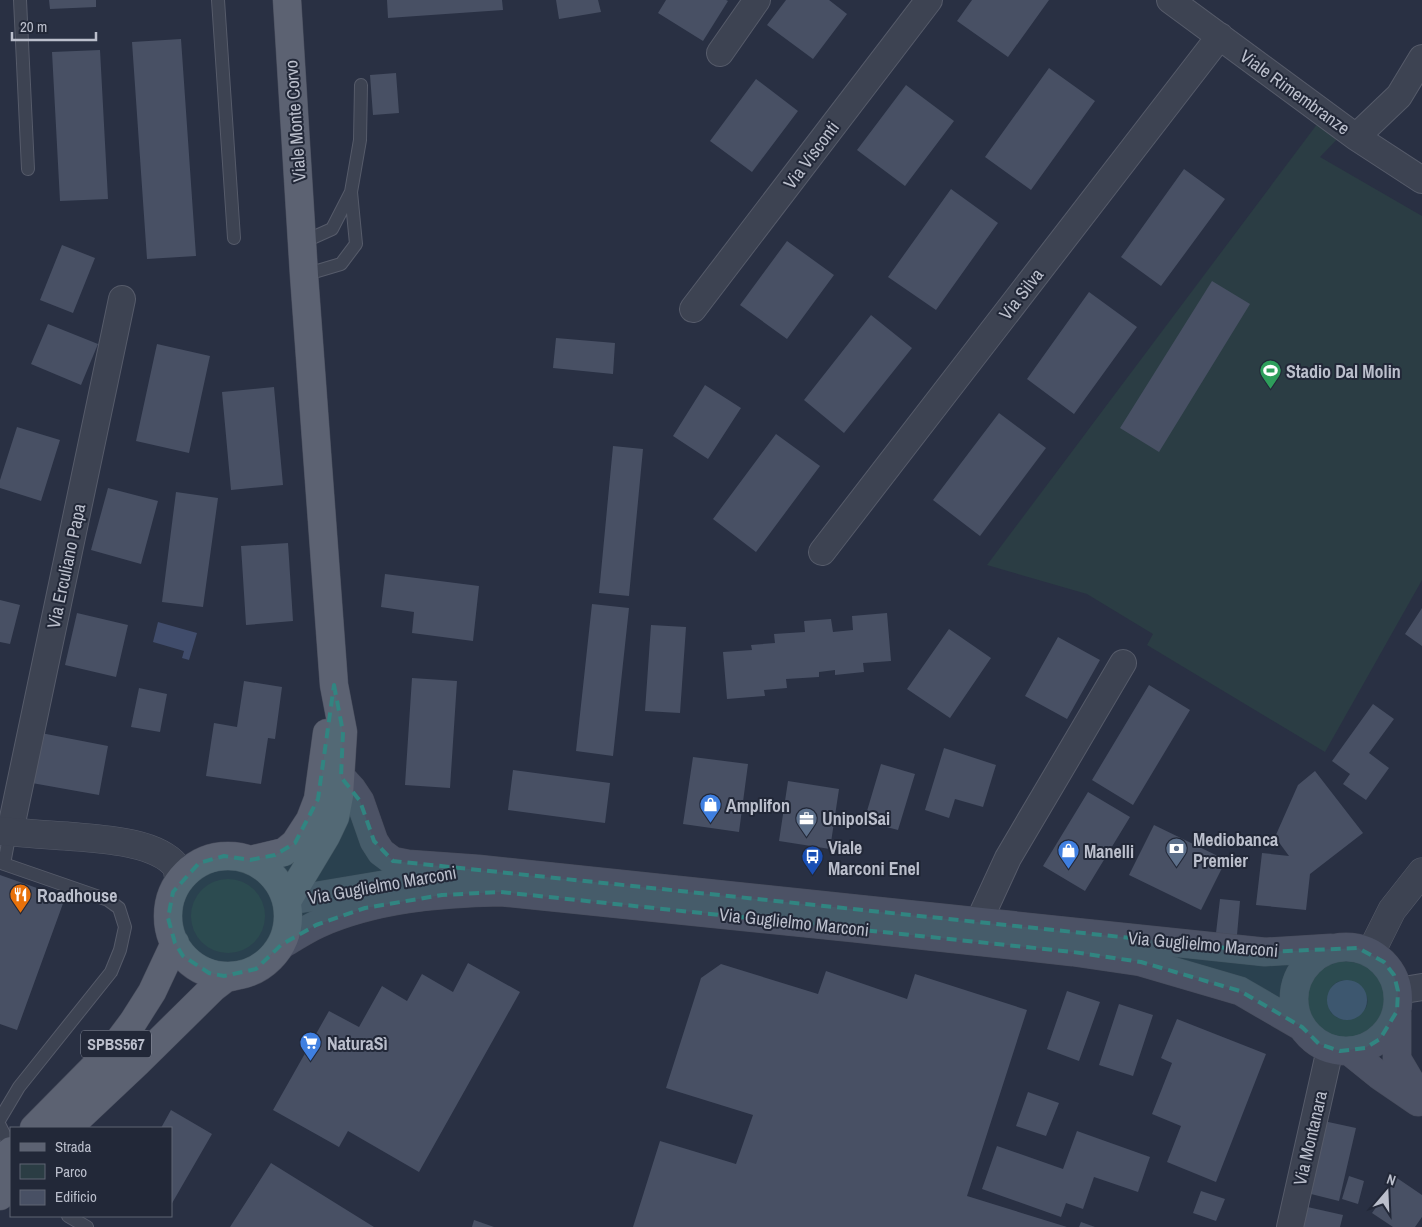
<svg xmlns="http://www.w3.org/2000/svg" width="1422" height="1227" font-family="'Archivo Narrow',sans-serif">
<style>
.green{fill:#2b3d44;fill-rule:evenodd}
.water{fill:#404c6b}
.building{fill:#485064}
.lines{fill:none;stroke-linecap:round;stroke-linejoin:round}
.service-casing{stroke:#565b6a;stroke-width:14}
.minor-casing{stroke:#565b6a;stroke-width:28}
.tertiary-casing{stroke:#565b6a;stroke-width:29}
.secondary-casing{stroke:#474c5c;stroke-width:29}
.primary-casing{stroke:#474c5c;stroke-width:29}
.service{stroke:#3d4352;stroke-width:12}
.minor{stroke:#3d4352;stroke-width:26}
.tertiary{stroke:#3d4352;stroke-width:28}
.secondary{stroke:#4c5265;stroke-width:28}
.primary{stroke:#5c6272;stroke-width:28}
.marked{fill:#318581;fill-opacity:0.2;stroke:#318581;stroke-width:4;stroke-dasharray:10 6;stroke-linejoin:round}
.labels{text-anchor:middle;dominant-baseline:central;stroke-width:4;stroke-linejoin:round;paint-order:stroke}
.shield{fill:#222838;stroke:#8d92a0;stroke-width:1}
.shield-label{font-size:16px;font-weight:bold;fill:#bbbfcc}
.street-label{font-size:18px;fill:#bbbfcc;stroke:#222838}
.poi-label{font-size:18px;font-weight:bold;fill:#bbbfcc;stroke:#222838;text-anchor:start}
</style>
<rect width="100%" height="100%" fill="#293043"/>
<path class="green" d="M1321,119L1342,134L1320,157L1422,216V580L1325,752L1147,645L1153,634L1087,594L987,565Z
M191 916a37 37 0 1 1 74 0a37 37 0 1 1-74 0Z
M1340,961C1348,962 1356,962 1363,965C1382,974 1391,999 1381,1018C1376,1027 1367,1034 1357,1037C1319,1048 1289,998 1320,971C1326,966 1333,964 1340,961ZM1343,980L1367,996L1368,1002L1366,1008L1350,1020H1343L1336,1017L1331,1013L1328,1006L1332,986L1337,982Z"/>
<path class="water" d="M158,622L197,633L189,660L182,658L184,651L153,642Z
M1327 1000a20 20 0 1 1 40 0a20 20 0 1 1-40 0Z"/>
<path class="building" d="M49,0H96V7L50,9Z
M387,0H502L503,10L388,18Z
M556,0H598L601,12L559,19Z
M666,0H726L728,1L703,41L658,13Z
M786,0H829L847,14L813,59L767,25Z
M972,0H1049L1008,57L957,21Z
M181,39L196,256L147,259L132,42Z
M100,50L108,199L60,201L52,52Z
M1049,68L1095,101L1031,190L985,157Z
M396,73L399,113L373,115L370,75Z
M756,79L798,111L752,172L710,141Z
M906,85L954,121L905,186L857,150Z
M1184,169L1225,199L1161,286L1121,257Z
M951,189L998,223L936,310L888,277Z
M787,241L834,275L787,339L740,305Z
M62,245L95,258L73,313L40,300Z
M1212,281L1250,304L1159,452L1120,428Z
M1089,292L1137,327L1074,414L1027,379Z
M871,315L912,348L844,433L804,400Z
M48,324L98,344L81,385L31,364Z
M556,338L615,343L613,374L553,368Z
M157,344L210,356L189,453L136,441Z
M705,385L741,408L708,459L673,436Z
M274,387L283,485L231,490L222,392Z
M999,413L1046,448L980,536L933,500Z
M17,427L60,440L41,501L0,488V480Z
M776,434L820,466L756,552L713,519Z
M613,446L643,449L629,596L599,593Z
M108,488L158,501L141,564L91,550Z
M176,492L218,498L203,607L162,602Z
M288,543L293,621L246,625L241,546Z
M385,574L479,586L473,641L412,633L414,612L381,607Z
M0,600L20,605L10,644L0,642Z
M592,604L629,608L613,756L576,751Z
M1422,608V646L1405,634Z
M77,613L128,625L116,677L65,665Z
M887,613L891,661L863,663L864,672L835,675V670L819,672V677L786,679L787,688L764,690L765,696L727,699L723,652L752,650L751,645L775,643L774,634L805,632L804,621L831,619L833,632L853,630L852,616Z
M651,625L686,627L680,713L645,711Z
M949,629L991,658L950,718L907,689Z
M1058,637L1100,660L1067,719L1025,696Z
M412,678L457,681L450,788L405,785Z
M244,681L282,687L275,739L268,738L261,784L206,776L214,723L237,727Z
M1149,685L1190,710L1133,805L1092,780Z
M139,688L167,694L160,732L131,727Z
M1373,704L1394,719L1369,753L1389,768L1366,800L1343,784L1350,774L1332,761Z
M41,733L108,746L99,795L32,783Z
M944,748L996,765L983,807L955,799L949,818L925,810Z
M693,757L748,764L739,832L683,824Z
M881,764L915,774L898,830L864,821Z
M513,770L610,783L605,823L508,810Z
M1315,771L1363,833L1310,874L1306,910L1256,905L1262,853L1289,856L1275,837L1298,785Z
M788,781L839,789L830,849L779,841Z
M1088,792L1130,817L1085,891L1043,866Z
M1154,825L1226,860L1201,910L1129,875Z
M0,875L65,898L17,1030L0,1024Z
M1220,899L1240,901L1237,935L1216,933Z
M468,963L520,992L419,1172L348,1131L339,1147L273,1110L329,1011L359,1027L382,986L407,1001L422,974L453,992Z
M721,964L818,994L826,971L907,999L915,974L1027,1010L967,1196L1067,1227H633L660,1141L736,1164L753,1115L666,1088L701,978Z
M1067,991L1100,1002L1079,1061L1047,1049Z
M1119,1004L1153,1015L1133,1076L1099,1065Z
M1177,1019L1266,1054L1216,1182L1167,1162L1181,1126L1152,1114L1172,1063L1161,1058Z
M1028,1092L1059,1103L1046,1136L1016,1126Z
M171,1110L212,1134L171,1205V1128H161Z
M1319,1120L1356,1128L1339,1201L1303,1192Z
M1077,1131L1150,1157L1138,1192L1094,1177L1083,1209L1066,1203L1061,1217L982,1189L997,1146L1063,1169Z
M271,1163L374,1227H230Z
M1349,1176L1364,1181L1358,1204L1342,1199Z
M1397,1178L1422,1195V1217L1415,1227H1393L1372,1213Z
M1201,1191L1225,1199L1216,1221L1193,1213Z
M1303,1206L1343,1215L1340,1227H1297Z
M474,1220L494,1227H472Z
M1081,1222L1095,1227H1079Z"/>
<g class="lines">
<defs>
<path id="service" d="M20,0L28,169
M218,0L234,238
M303,242L332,229L351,192
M304,275L341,264L356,244L351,192L360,140L361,85
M0,1119L19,1087L111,972L120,950L125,927L119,908L108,900L4,864L10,832
M0,1126L11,1148
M68,1216L87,1227"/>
<path id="minor" d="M1170,0L1356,137L1422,180
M720,53L757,0
M1356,137L1399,96L1422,58
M693,309L929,0
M822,552L1220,36
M10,832L122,299
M979,921L1008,858L1123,663
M1398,991L1422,987
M1290,1227L1330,1049"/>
<path id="tertiary" d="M0,831C22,833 44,835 66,836C96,839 155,840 176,866C178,869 178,876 179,880
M1371,952L1392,910L1422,872"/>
<path id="secondary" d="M341,777L352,789L360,801L374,841L381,852L393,861L408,864L478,869L1265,952L1331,948
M287,901L412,880
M281,945C293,938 305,930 318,924C374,899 440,893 501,892L854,928L1073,952L1141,962L1240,991L1302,1027
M1294 999a52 52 0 1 1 104 0a52 52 0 1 1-104 0Z
M1397,1012V1059L1422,1101
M1349,1051L1380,1076L1418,1102"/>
<path id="primary" d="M168 916a60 60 0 1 1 120 0a60 60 0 1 1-120 0Z
M250,860L284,852L295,843L310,820L318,799L327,733
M287,901L326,836L335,817L339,796L343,732L334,685L304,275L287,0
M34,1128L115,1046L133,1022L152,992L175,943
M68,1128L138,1062L213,988L226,978L239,975
M0,1163L11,1151
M0,1196L11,1185"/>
</defs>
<use href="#service" class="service-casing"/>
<use href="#minor" class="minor-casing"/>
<use href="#tertiary" class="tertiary-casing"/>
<use href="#secondary" class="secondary-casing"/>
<use href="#primary" class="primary-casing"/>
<use href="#service" class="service"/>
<use href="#minor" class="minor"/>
<use href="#tertiary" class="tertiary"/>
<use href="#secondary" class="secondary"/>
<use href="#primary" class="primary"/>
</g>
<path class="marked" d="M334,685L343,732L341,777L360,801L374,841L393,861L1265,952L1358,948L1384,962L1394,975L1398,991L1397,1011L1380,1039L1365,1048L1340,1051L1319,1044L1302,1027L1240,991L1141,962L1073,952L501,892L442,895L365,908L316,925L281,945L256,969L224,976L209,973L183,956L175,943L168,918L173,892L199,863L224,856L250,860L275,855L295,843L318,799Z"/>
<defs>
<symbol id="stadium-pin" viewBox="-11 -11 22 30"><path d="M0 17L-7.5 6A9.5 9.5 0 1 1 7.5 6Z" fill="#2e9e5b" stroke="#222838"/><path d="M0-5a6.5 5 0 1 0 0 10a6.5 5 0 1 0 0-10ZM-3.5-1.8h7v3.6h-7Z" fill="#fff"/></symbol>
<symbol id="shop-pin" viewBox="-11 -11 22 30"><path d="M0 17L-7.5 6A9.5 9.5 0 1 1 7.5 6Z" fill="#3f7fe0" stroke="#222838"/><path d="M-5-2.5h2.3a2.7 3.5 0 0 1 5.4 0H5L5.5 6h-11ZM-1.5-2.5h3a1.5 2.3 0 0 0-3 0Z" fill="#fff"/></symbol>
<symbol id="office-pin" viewBox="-11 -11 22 30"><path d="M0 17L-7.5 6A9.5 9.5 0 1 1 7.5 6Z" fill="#5c6f8a" stroke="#222838"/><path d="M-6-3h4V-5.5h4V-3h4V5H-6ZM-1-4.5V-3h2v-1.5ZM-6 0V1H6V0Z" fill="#fff"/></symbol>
<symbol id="bank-pin" viewBox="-11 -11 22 30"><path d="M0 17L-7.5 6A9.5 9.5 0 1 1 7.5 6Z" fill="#5c6f8a" stroke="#222838"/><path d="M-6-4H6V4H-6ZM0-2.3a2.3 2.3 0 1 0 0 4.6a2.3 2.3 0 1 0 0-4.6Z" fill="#fff"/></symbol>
<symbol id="bus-pin" viewBox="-11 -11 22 30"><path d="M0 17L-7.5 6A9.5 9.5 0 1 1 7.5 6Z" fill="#1a4fb4" stroke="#222838"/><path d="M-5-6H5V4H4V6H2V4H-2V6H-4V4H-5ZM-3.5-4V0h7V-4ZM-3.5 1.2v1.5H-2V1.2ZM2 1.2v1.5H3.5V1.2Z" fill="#fff"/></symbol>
<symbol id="restaurant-pin" viewBox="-11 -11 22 30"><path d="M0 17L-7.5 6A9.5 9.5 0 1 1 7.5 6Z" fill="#e8710a" stroke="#222838"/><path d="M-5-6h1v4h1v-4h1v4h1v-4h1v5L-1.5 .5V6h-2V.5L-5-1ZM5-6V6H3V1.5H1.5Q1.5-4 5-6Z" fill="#fff"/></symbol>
<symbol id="supermarket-pin" viewBox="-11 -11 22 30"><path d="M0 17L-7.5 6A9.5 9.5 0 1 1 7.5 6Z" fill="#3f7fe0" stroke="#222838"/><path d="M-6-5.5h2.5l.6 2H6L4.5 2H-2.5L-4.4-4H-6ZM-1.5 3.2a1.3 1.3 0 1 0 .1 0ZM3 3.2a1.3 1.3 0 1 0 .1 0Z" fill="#fff"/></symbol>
</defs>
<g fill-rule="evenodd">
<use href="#stadium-pin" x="1258" y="358" width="25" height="34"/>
<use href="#shop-pin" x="698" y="792" width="25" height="34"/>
<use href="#office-pin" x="794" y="806" width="25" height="34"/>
<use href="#bank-pin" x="1164" y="836" width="25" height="34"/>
<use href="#shop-pin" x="1056" y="838" width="25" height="34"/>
<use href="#bus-pin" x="800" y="844" width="25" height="34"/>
<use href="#restaurant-pin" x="8" y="882" width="25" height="34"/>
<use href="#supermarket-pin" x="298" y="1030" width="25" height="34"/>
</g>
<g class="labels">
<rect class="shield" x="81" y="1030.5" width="70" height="27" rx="4"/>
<g class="shield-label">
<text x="116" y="1044">SPBS567</text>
</g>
<g class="street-label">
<text transform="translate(1295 92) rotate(36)">Viale Rimembranze</text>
<text transform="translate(295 121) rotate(-94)">Viale Monte Corvo</text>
<text transform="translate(811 155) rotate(-53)">Via Visconti</text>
<text transform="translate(1021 294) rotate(-52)">Via Silva</text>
<text transform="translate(66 566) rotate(-78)">Via Erculiano Papa</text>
<text transform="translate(382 885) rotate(-10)">Via Guglielmo Marconi</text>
<text transform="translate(794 922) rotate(6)">Via Guglielmo Marconi</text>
<text transform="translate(1203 944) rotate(5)">Via Guglielmo Marconi</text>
<text transform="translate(1310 1138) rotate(-77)">Via Montanara</text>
</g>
<g class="poi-label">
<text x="1286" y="371">Stadio Dal Molin</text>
<text x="726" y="805">Amplifon</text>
<text x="822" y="818">UnipolSai</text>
<text x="1193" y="839">Mediobanca<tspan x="1193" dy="21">Premier</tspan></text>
<text x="828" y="847">Viale<tspan x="828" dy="21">Marconi Enel</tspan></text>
<text x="1084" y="851">Manelli</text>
<text x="37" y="895">Roadhouse</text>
<text x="327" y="1043">NaturaSì</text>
</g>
</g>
<rect x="10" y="1127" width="162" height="90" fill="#222838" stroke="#5f6473"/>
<rect x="20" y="1143" width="25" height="8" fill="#5c6272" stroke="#5f6473"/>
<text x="55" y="1152" font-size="15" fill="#bbbfcc">Strada</text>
<rect x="20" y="1164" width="25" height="15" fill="#2b3d44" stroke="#5f6473"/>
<text x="55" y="1177" font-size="15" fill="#bbbfcc">Parco</text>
<rect x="20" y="1190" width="25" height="15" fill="#485064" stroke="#5f6473"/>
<text x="55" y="1202" font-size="15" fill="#bbbfcc">Edificio</text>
<g transform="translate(1387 1192) rotate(19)" stroke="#222838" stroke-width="4" paint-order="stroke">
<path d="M0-4L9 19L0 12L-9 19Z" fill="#bbbfcc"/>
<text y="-8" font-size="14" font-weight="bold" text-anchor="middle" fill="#bbbfcc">N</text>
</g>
<path d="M12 32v8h84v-8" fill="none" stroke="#bbbfcc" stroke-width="2.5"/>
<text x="20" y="32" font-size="15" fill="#bbbfcc" stroke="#222838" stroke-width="4" paint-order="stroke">20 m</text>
</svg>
